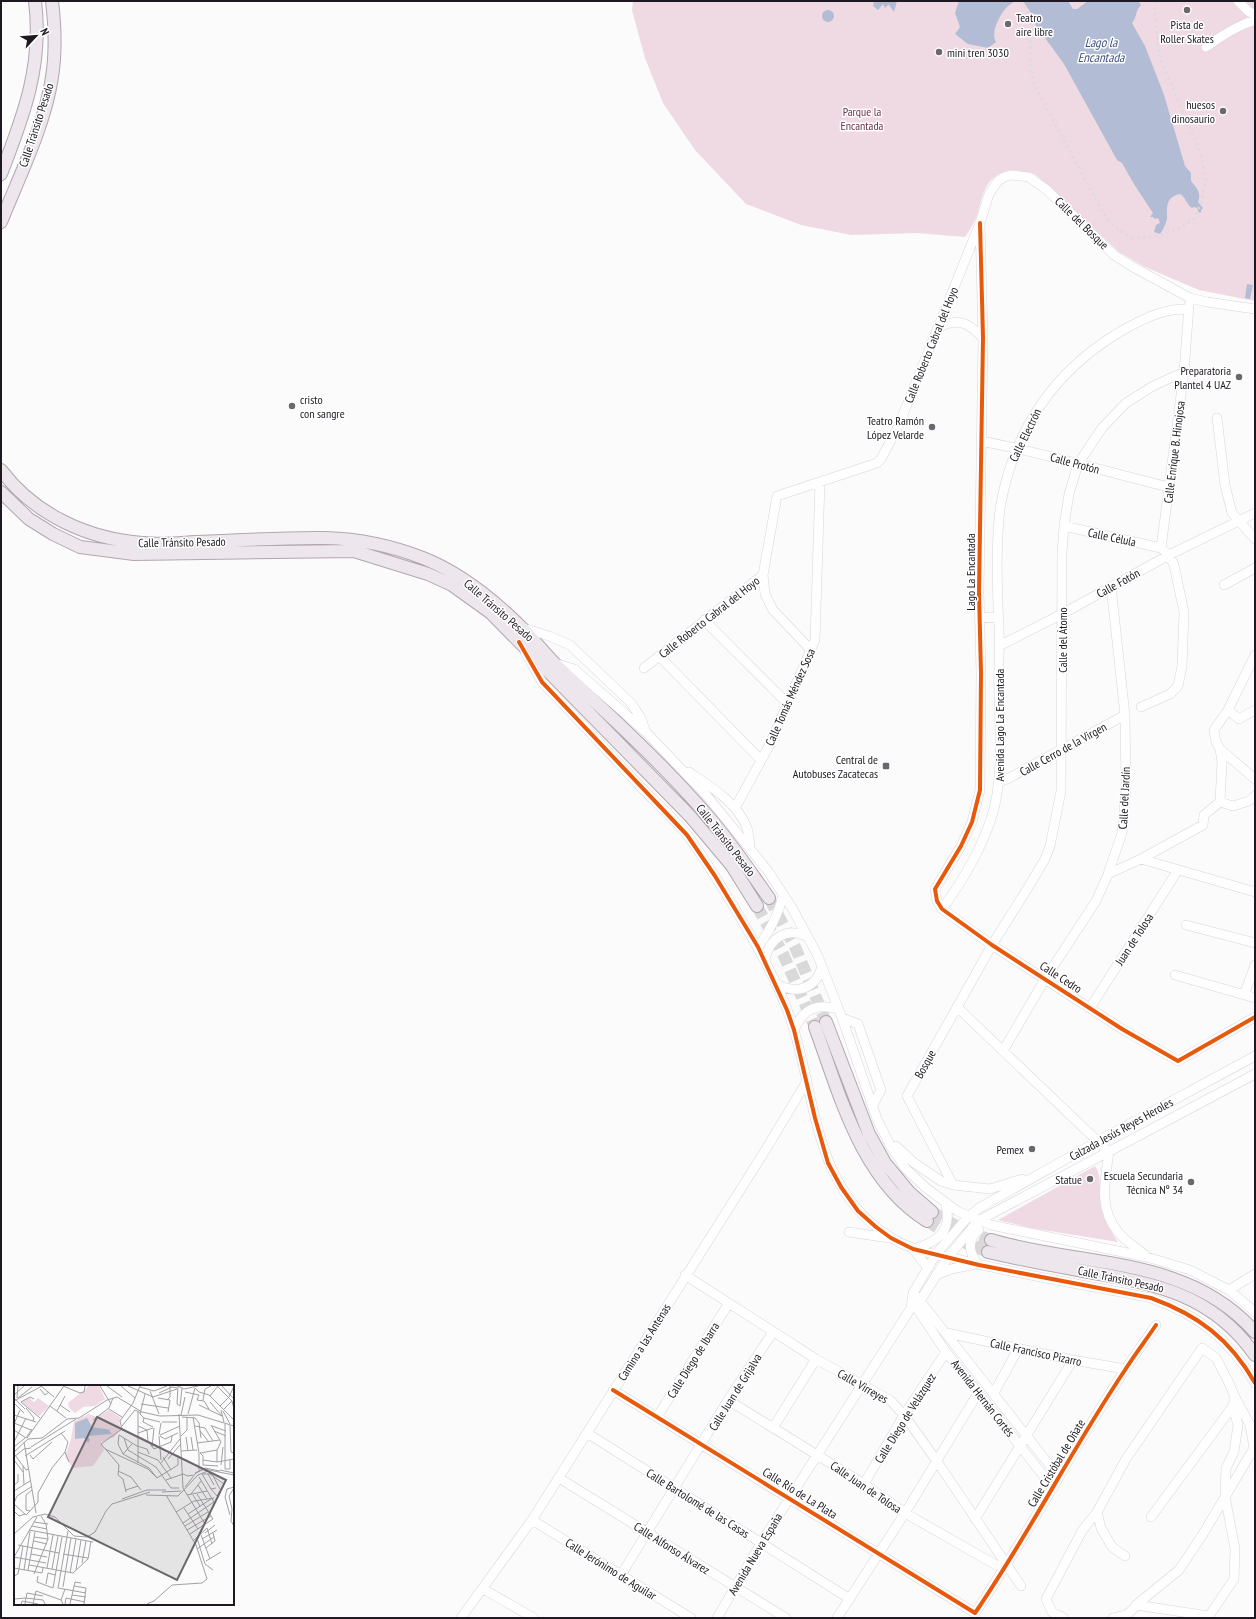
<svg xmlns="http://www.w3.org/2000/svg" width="1256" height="1619" font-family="'PT Sans Narrow',sans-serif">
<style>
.green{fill:#efd9e2}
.water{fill:#b2bcd4}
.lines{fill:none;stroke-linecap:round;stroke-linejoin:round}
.major-tunnel{stroke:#dad9da;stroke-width:12;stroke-dasharray:12 6;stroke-linecap:butt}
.minor-casing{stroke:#d8d5d9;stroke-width:10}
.major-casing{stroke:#b3a6b1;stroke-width:14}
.minor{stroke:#fefefe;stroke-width:9}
.major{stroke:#ede6ec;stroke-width:12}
.rail{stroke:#dbdbdb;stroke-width:2.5;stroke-dasharray:2 4;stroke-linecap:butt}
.cycleway-casing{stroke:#fff;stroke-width:6}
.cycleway{stroke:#e8590c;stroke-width:4}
.poi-dot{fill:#6b676d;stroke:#fff;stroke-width:1.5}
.labels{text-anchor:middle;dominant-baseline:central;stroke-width:3;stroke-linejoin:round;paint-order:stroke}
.poi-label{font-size:12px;fill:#1d1821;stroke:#fff;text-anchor:end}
.park-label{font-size:12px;fill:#6a344d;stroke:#fff}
.street-label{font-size:12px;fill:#1d1821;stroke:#fff}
.water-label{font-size:13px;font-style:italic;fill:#3f4f80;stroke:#fff}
.inset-road{fill:none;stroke:#a2a0a4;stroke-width:1}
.view{fill:#6b676d;fill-opacity:0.15;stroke:#6b676d;stroke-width:2}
.inset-edge{fill:none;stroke:#1d1821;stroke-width:2}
</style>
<rect width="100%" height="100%" fill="#fbfbfb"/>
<path class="green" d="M633,1H1255V301L1199,290L1145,267L1119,252L1036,175C1012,166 993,169 983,194C980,202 979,211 976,218C973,225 969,231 965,237L917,233L851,235L801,225L746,204L695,150L663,103L645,58L632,10Z
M1095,1166C1103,1178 1098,1191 1101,1205C1103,1219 1110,1230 1118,1242L1031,1228L998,1220Z"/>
<path class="water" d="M871,1H897L894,12L889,5L887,6L885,8L883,4L878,10L873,6L874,3Z
M959,1H1015C1013,3 1010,4 1007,7C1000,14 990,33 996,42L988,48L968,44L955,34L960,27L955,13Z
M1023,1H1068L1073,9H1077L1088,1L1139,2L1141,5C1135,10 1137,18 1132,23L1145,46L1164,95L1185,166L1191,173V181C1196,187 1202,193 1198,202L1203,208L1201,210V212L1199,213L1197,208L1194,207L1192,208C1186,204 1186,197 1180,194C1167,197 1167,204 1167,216C1168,220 1163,230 1160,234L1154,232L1156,225L1160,223L1158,218L1155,219L1153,217H1150L1153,213L1134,184L1122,163L1117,160L1064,64L1032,20L1033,16Z
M822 16a6 6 0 1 1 12 0a6 6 0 1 1-12 0Z
M1247,284L1253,285L1250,299L1245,298Z"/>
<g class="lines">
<path class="major-tunnel" d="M769,898L796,949L826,1022
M757,906L783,954L815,1027
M932,1212L965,1231L991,1240
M927,1221L956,1239L988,1252"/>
<defs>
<path id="minor" d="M1238,1L1248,11L1255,15
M1206,47C1222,35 1236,26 1255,20
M980,223L983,338L979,592L981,673L980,790L972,822L961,846L935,889L937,901L942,909L992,945L1122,1029L1178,1061L1255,1017
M937,328C958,318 967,321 983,338
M1217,418L1225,485L1232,513L1255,539
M981,441C1044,453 1107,472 1169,487
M1064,526L1161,548
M763,575L765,594L773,610L811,650
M1224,585L1255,568
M980,617L998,618
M704,620L787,703
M523,628L549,636L570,645L631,703L641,718L645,730
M999,646L1062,614L1169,555L1255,513
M525,652L542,682C575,716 607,751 639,785C655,802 674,818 688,836C705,859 719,883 734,907C757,946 781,986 794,1030C817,1106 815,1189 890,1237C910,1250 934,1254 956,1259C1020,1275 1086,1285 1151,1298C1198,1315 1230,1339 1255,1383
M1255,655L1228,710L1214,730L1216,742L1220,749L1255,779
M659,656L761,760
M555,663L574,669L646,732L707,796L768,871L792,908L817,954L842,1018L877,1119L891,1147L906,1169L925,1187L957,1211L991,1225L1147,1257L1190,1270L1229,1290L1255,1312
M644,668L763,575L777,496L877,463L881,459L898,427L980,223L989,194L998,181L1004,177L1011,175L1029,177L1047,190L1114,255L1133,267L1190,298L1207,302L1255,309
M1141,707L1170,694L1178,686L1182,666L1184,612L1174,565L1169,555L1161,548L1184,372L1189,305
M1228,710L1239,719L1255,710
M1220,749L1222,762L1220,802
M689,772C711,787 738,803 747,828C749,834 749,841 750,847
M999,782L1009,778L1125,715
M735,808L769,746L815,640L820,482
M1141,859L1203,825L1204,815L1220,802L1233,806L1249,801L1255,796
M1108,874L1141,859L1255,892
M942,909C963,881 985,843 994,809C1003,772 1000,733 999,695C998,672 1000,650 999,627C997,589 995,540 1001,503C1014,434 1049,379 1107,340C1127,327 1164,305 1189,310
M1186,925L1255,943
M758,947C769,932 779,913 783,895
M765,960C769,938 787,926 808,937
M1175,975L1255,998
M775,983C795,995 815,990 822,967
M1244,995L1255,965
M957,1007L1109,1152C1105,1180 1098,1208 1118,1232C1125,1241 1137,1248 1146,1256
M1090,1008L1178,870
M842,1018L858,1024L881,1090L873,1105
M794,1030C803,1009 816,1003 838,1009
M1003,1051L1045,979L1096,901L1108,874L1122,833L1126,789L1125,715L1111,586
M896,1146L913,1162L941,1181L953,1185L990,1189L1022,1179
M953,1185L907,1096L992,945L1029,886L1045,859L1050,846L1061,791L1062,553L1064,526L1069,494L1078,464L1102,428L1126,403L1153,386L1184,372
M979,1230C966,1240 969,1254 979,1265
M849,1232L889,1238
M928,1268L913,1249C938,1242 952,1232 946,1205
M685,1275L816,1359L890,1400L904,1415L936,1460L1021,1586
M936,1275L951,1269L972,1265
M1229,1290L1255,1274
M917,1297L1059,1477
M912,1301L946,1352L1053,1488
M911,1308L916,1306L920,1301L948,1257L978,1221L1255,1074
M947,1333L1073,1360L1125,1369
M613,1390L975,1613C1029,1534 1072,1449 1125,1370C1135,1354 1146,1340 1156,1325
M994,1393L1018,1349
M728,1400L864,1484L905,1513L996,1565L1007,1566
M657,1417L729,1303
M773,1428L816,1359
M587,1433L850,1599
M559,1478L786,1618
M864,1484L904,1415L946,1352
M1151,1517L1233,1406
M975,1519L1073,1360
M532,1520L691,1618
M1125,1556L1112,1547L1101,1528L1097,1512L1126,1459L1202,1348L1216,1358L1228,1381L1235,1397L1233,1406L1238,1425L1234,1452L1226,1468L1225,1496L1235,1549L1234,1579L1209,1616L1136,1605
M621,1575L728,1400L773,1332
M483,1589L534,1618
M461,1618L532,1520L763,1154L807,1081
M717,1618L761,1543L911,1308L913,1293L936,1254L968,1217L979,1208L1098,1141L1255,1056
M837,1618L905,1513L978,1393
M1064,1618L1052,1612L1046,1599L1082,1531L1097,1512
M1113,1618C1123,1616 1130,1615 1136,1605L1179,1570L1203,1534L1254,1448L1250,1425L1235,1397"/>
<path id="major" d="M1,174C24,115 43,65 35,1
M1,222C19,177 45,125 52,77C56,52 55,26 52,1
M1,470C35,515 88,539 143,543C160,545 178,543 195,542C238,541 283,537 326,538C359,539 392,546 423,558C461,573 493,599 522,628C534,640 545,654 557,666C608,714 661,762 707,815C730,841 749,870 769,898
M1,492L29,519L53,534L80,547L134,554L354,551L428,574L452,585L491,613L690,816L732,866L757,906
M826,1022L869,1134L885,1163L909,1192L932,1212
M815,1027C840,1095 861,1180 927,1221
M991,1240C1081,1267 1187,1255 1255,1332
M988,1252C1022,1260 1056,1266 1089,1272C1157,1284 1213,1295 1255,1355"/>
</defs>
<use href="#minor" class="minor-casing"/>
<use href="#major" class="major-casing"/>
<use href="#minor" class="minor"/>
<use href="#major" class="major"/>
<path class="rail" d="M1021,1L1028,13L1032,29L1030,47V66L1034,84L1102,211L1114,226L1132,238L1152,237L1177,230L1193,220L1202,201L1206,179L1201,154L1160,58L1154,10L1156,1"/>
<defs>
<path id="cycleway" d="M980,223L983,338L979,592L981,673L980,790L972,822L961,846L935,889L937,901L942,909L992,945L1122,1029L1178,1061L1255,1017
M519,642L542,682L687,835L715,876L758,947L787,1010L794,1030L815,1118L828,1163L841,1187L858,1211L876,1227L891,1238L913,1249L979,1265L1151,1298C1198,1315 1230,1339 1255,1383
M613,1390L975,1613C1029,1534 1072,1449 1125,1370C1135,1354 1146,1340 1156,1325"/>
</defs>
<use href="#cycleway" class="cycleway-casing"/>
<use href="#cycleway" class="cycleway"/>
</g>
<g class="poi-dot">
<circle cx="1187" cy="10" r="4"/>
<circle cx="1008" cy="24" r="4"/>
<circle cx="939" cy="52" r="4"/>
<circle cx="1223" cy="111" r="4"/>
<circle cx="1239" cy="377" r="4"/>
<circle cx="292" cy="406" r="4"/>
<circle cx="932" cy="427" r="4"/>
<rect x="882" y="762" width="8" height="8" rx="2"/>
<circle cx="1032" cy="1149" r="4"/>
<circle cx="1090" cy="1179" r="4"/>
<circle cx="1191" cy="1182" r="4"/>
</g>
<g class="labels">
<g class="poi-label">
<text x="1016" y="17" text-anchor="start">Teatro<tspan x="1016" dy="14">aire libre</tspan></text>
<text x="1187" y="24" text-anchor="middle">Pista de<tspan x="1187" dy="14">Roller Skates</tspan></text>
<text x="947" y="52" text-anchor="start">mini tren 3030</text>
<text x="1215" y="104">huesos<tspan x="1215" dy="14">dinosaurio</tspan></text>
<text x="1231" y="370">Preparatoria<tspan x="1231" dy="14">Plantel 4 UAZ</tspan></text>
<text x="300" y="399" text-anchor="start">cristo<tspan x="300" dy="14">con sangre</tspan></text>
<text x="924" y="420">Teatro Ramón<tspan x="924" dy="14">López Velarde</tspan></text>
<text x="878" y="759">Central de<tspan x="878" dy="14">Autobuses Zacatecas</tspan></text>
<text x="1024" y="1149">Pemex</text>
<text x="1183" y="1175">Escuela Secundaria<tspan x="1183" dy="14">Técnica Nº 34</tspan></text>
<text x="1082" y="1179">Statue</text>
</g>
<g class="park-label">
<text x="862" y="111">Parque la<tspan x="862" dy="14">Encantada</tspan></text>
</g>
<g class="street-label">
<text transform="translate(36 125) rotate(-72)">Calle Tránsito Pesado</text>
<text transform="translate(1082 223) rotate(44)">Calle del Bosque</text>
<text transform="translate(931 345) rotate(-68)">Calle Roberto Cabral del Hoyo</text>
<text transform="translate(1025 435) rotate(-64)">Calle Electrón</text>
<text transform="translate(1174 452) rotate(-83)">Calle Enrique B. Hinojosa</text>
<text transform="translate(1075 463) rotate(15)">Calle Protón</text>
<text transform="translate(1112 537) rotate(12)">Calle Célula</text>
<text transform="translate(182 542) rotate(-1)">Calle Tránsito Pesado</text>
<text transform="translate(970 572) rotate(-90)">Lago La Encantada</text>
<text transform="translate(1118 583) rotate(-29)">Calle Fotón</text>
<text transform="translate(499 610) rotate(41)">Calle Tránsito Pesado</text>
<text transform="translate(709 617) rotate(-38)">Calle Roberto Cabral del Hoyo</text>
<text transform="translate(1062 640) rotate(-90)">Calle del Átomo</text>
<text transform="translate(790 697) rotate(-66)">Calle Tomás Méndez Sosa</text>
<text transform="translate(999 725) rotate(-90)">Avenida Lago La Encantada</text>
<text transform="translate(1063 749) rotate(-29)">Calle Cerro de la Virgen</text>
<text transform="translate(1124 798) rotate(-87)">Calle del Jardín</text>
<text transform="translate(726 840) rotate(52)">Calle Tránsito Pesado</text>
<text transform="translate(1134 939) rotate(-57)">Juan de Tolosa</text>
<text transform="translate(1061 977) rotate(33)">Calle Cedro</text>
<text transform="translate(925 1064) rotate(-61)">Bosque</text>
<text transform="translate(1121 1129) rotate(-29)">Calzada Jesús Reyes Heroles</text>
<text transform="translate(1121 1279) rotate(12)">Calle Tránsito Pesado</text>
<text transform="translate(644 1342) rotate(-58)">Camino a las Antenas</text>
<text transform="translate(1036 1352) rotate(12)">Calle Francisco Pizarro</text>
<text transform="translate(693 1360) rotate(-58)">Calle Diego de Ibarra</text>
<text transform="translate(863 1386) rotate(30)">Calle Virreyes</text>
<text transform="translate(735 1392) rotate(-58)">Calle Juan de Grijalva</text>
<text transform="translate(983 1398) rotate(52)">Avenida Hernán Cortés</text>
<text transform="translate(905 1418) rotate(-58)">Calle Diego de Velázquez</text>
<text transform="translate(1056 1463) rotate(-59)">Calle Cristóbal de Oñate</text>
<text transform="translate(866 1487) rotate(34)">Calle Juan de Tolosa</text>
<text transform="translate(800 1493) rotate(32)">Calle Río de La Plata</text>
<text transform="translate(698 1503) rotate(32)">Calle Bartolomé de las Casas</text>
<text transform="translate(672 1548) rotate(32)">Calle Alfonso Álvarez</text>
<text transform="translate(755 1554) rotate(-59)">Avenida Nueva España</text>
<text transform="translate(611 1569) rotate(32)">Calle Jerónimo de Aguilar</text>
</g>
<g class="water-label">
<text x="1101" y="42">Lago la<tspan x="1101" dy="15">Encantada</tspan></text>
</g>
</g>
<g transform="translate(14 1385)">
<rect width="220" height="220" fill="#fbfbfb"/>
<path d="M75,1H85L91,14L81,21L69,22L61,28L55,23L54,18ZM15,13L20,17L24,13L35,21L25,31L8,17ZM95,25L107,33L105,38L107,43L100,52L87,57L90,65L79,81L59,83L51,72L57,54L60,36L75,29L83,32Z" fill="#efd9e2"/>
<path d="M73,33L78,42L97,45L95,46L98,49L74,51L76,55L74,58L70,53L61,54V38Z" fill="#b2bcd4"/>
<path class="inset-road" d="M27,1L40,12M49,1L66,8L70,7L71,1M86,1L97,19M93,1L108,12M107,1L121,13M114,1L139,12L163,4M164,1L163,19L166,21M164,1L170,4L184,1M203,1L218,16L220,24M208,1L220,14M126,2L140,6L153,1M181,3L185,7L195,10L220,35M26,4L31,10L35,7M136,6L145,29M171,7L185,10L183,15L190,16L195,24M145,8L158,2L163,3M131,9L126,29L130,33L146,37M0,10L10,1M196,11L204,1M0,13L11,24M3,13L4,1M4,13L18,2M144,13L156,15L154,27M20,14L16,12L7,17L26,33M153,15L156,12V1M189,15L191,4L197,1M0,16L28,1M196,17L208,31M0,18L10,28M127,19L154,23M46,20L56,27M185,20L208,31M36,21L52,33M166,21L168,3M206,21L215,12L220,1M12,23L20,33L19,36M95,24L108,32M207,25L210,37M209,25L218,16M43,26L51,11M209,26L216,39M124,27V78M165,29L169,103L191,139M174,29L181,3M0,30L22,37M167,30L171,12M168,32L181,33L185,38L187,53M179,32L185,68V85M130,33L129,37L139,42M79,35L95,23L99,13M148,37H163M0,38L17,45M0,39L6,25M211,39V84H216V74M197,40L207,57L203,65V77M216,40L217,67L220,68M108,41L121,25L127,28M124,41L133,45L134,56L140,64L157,57L158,51M181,41L191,43L199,56M198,41L212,46M0,45L12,53L18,44M186,46L195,57M200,46L212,51M47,48L54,57L51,67L55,77M124,48L139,43M105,50L104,59L109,69L135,83L143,93M105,50L123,61L133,64L135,69M145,50L147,38M146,50L166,41M145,51L147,75M146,51L151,54L164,48M167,51L173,45V32M172,52L174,66M177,52L179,65M13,53L50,1M110,53L114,65L142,82L157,103H165M0,57L12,33M10,57L22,128M183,58L206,55M0,62L11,53M17,62L62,34M138,62L140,43M91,64L134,84L143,93M167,66L183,65M0,67L14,54L28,53L53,34L65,33L93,15L103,12L128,27L146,31L184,30L220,41M124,67L144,75L157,93M186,68L189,71V80L204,81M186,68L203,65M109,69L118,59M1,70L12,85L15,84M16,70L19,74L38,57M11,71L51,46M0,72L10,64L17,63M149,72L157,85M154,74L166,60M0,75L9,87M189,75L203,77L220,74M147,78L166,54M207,80L209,62M9,81L10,100M206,85L220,88M104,86L117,92L127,105M181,88L191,83L206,86M195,88L198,89L206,104M194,89L200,100M143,93L164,80V70M152,95L169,89L174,91L179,90M0,100L4,97V89M184,100L193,114M171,102L182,88L190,84L220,90M220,103L215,111L218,124L217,136L220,141M197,104L203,111L210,99L196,89H188L197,104L202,103M112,105L124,101M0,106L16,96M112,107L109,94L104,90L105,80L87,59L108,44L106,36L119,18L126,1M148,107L167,106M177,109L187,96M132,110L164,111L184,90L194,86M173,110L193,106M179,110L186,121M108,114L133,105H152M0,118L3,111L17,102M0,119L12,130L16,126L24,117V108L38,83L51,67M170,123L184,144M0,126L5,131L11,129M16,126L12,125V110L18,105M162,127L180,116L200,113M174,129L197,114M216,130L211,112L213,104L220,102M20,137L34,139M169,138L200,117L185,92M18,141L33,144M171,141L194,127M15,145L79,157M173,145L197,131M54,146L44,203L72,208M191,148L201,140M0,149L19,132L31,129L41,132L60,151L73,152L81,147L92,126L98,119L136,107M176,149L199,134L183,109M187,150L196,174M20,152L34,154M183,153L191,179L199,185M188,154L203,145M20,156L33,159M179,156L193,143L198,159M4,160L45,168M192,163L201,156L199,148M183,164L200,152M17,169L33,172M49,169L74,173M0,172L23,132M0,172L32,178M192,176L207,167M68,178L72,156M15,180L59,188L74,174L77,156M0,183L28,188L29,183M33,183L39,150M38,184L44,151M10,185L16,146M14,185L21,147M62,185L67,155M56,188L62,154M20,189L34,154L32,139L27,131M0,191L4,189L9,161M24,191L23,197L39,203L48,152M32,199L34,188L41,190M60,201L72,203L70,219M49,202L57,153M58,210L72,212M0,214L12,213L13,208L29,211M7,219L8,216L24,219M11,219L12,213L29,215L31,219M19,219L22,206L47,215M49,219L47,215L51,204M51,219L52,213L71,217M56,219L61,197L67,198M133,219L140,216L158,200L188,198L193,194L182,160L152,110"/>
<path class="view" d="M83,32L212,95L163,195L34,132Z"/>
<rect width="220" height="220" class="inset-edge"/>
</g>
<rect width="1256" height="1619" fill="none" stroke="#1d1821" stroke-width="4"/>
<g transform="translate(36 36) rotate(64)" stroke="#ffffff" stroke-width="3" paint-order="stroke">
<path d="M0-3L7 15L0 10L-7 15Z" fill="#1d1821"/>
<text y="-6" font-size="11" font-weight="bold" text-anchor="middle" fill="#1d1821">N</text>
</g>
</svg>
